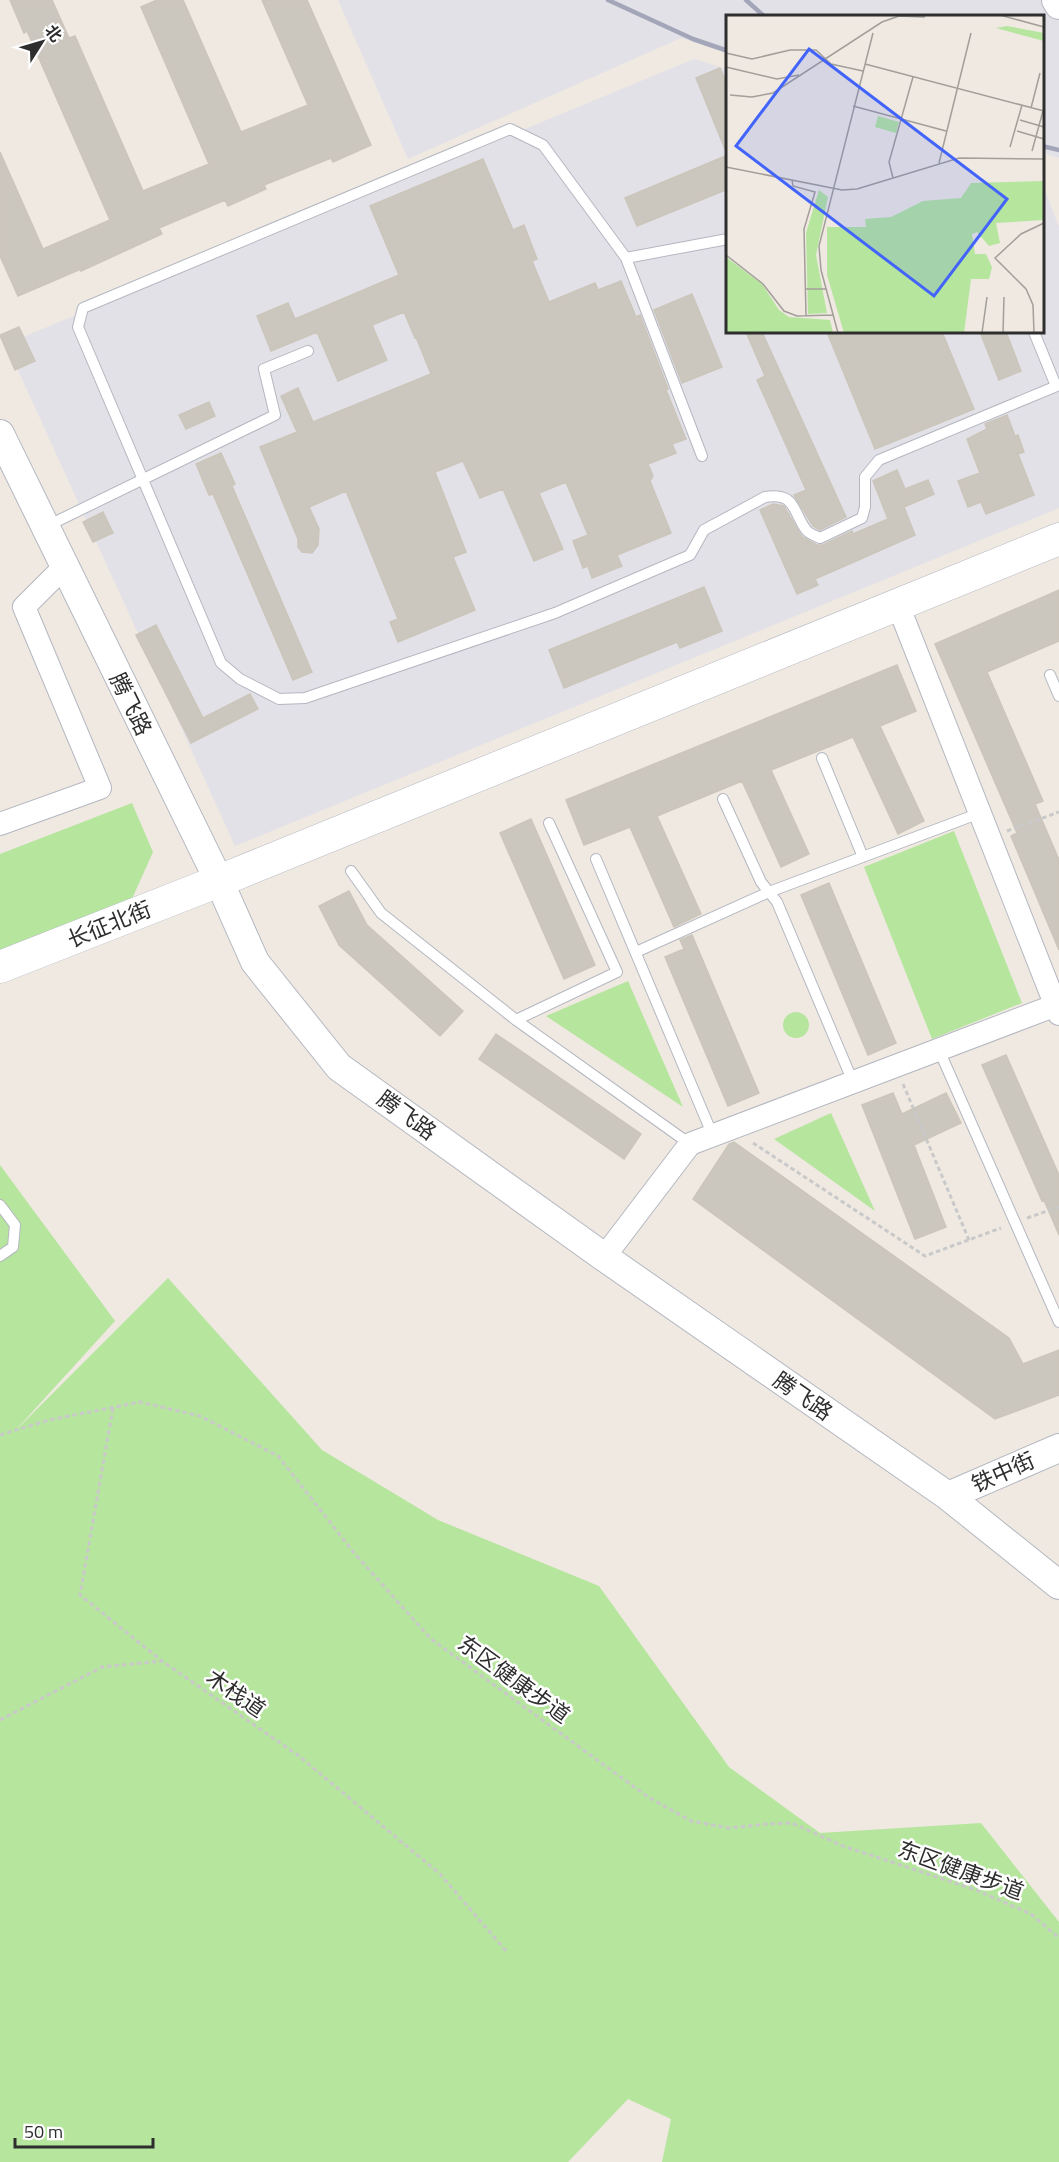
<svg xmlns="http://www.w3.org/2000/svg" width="1059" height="2162" font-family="'Titillium Web','Noto Sans SC',sans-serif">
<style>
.industrial{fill:#e3e1e8}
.green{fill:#b6e59e}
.building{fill:#cbc7bf;stroke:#cbc5ba;stroke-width:1.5}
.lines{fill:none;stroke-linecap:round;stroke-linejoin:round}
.service-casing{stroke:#b4b7c1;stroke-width:12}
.minor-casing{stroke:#b4b7c1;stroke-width:24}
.tertiary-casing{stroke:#b4b7c1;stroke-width:30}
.secondary-casing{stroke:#b4b7c1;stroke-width:33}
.path{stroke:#c9c9c9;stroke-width:3;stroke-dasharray:4.5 3;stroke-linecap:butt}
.service{stroke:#fff;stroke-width:10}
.minor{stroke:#fff;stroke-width:22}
.tertiary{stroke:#fff;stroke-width:28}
.secondary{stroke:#fff;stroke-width:32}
.rail{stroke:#a3a6b8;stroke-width:4.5}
.labels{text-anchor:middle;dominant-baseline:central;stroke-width:5;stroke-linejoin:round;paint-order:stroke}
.street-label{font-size:22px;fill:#2e2e2e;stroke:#fff}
.inset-road{fill:none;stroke:#a29e99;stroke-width:1.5}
.view{fill:#4264fb;fill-opacity:0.15;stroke:#4264fb;stroke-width:3}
.inset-edge{fill:none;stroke:#2e2e2e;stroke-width:3}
</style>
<rect width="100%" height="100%" fill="#efe9e1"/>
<path class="industrial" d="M338,0H1059V158L1043,153L1042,16H728L727,53L681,38L408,159Z
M694,59L727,69L728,332H1042L1043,185L1059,227V508L235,846L6,344Z"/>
<path class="green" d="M132,803L153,852L131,901L0,950V854Z
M954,831L1022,1003L932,1039L864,867Z
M628,981L683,1107L546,1016Z
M783 1025a13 13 0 1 1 26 0a13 13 0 1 1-26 0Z
M831,1113L875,1211L774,1139Z
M0,1165L115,1321L14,1432L168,1278L322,1450L438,1520L599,1586L729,1767L820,1833L981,1823L1059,1922V2162H662L671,2119L628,2099L568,2162H0Z"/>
<path class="building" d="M10,0H52L69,38L75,36L143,191L209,164L141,7L157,0H183L241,132L308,105L262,0H307L371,145L333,162L331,158L264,185L266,189L228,206L225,200L159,228L162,234L81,271V269L18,296L0,256V152L43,249L110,220L27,31L24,33Z
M720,68L728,86L727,154L696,78Z
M728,155V189L637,226L625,198Z
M483,159L513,230L524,225L537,259L532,261L549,302L595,283L598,290L621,281L636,317L640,315L668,389L666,390L686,439L672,444L676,453L648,464L653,476L650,481L671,533L617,555L622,566L592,578L588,566L583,568L573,541L588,535L566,482L539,493L563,549L534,561L503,489L480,498L463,461L435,472L466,552L453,557L475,610L398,642L390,622L398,619L346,491L309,507L319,529L318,545L312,553L302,552L298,547V539L260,447L297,432L281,396L298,388L313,422L431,374L416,337L415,338L404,312L372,325L387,360L338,381L317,332L271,351L257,316L288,303L295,319L399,275L370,206Z
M692,294L722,367L682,383L654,310Z
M19,327L35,361L15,370L0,335Z
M746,332H762L846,517L820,530L813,526L794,495L806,490L757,380L765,376Z
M827,332H942L974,409L875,449Z
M980,332H1006L1021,371L999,380Z
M209,402L215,416L186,429L179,415Z
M1007,415L1015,436L1018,435L1024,452L1018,454L1034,495L986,514L981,502L968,507L958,481L980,473L967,439L987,429L985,424Z
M221,453L235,484L232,486L312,672L293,680L213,494L209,495L196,464Z
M897,470L905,489L928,480L934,494L904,507L915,535L815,579L818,585L797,594L760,510L773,504L784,506L802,537L817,545H823L852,531L853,534L888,519L873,481Z
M103,512L113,533L93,542L83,522Z
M704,587L722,631L680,648L677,642L564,688L549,650Z
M1059,590V641L987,672L1043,801L1035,804L1059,860V950L1011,836L1017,833L935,644Z
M156,625L203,718L250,694L258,709L191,743L136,635Z
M897,665L916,711L880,726L924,821L898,834L853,737L771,770L809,854L781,867L742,781L657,816L701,914L674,927L630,827L584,845L566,800Z
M531,819L595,965L564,979L500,833Z
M829,883L896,1043L868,1055L801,895Z
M349,891L367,925L463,1011L440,1036L339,945L319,906Z
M692,935L759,1093L728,1106L665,957L684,949L680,940Z
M496,1034L641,1134L624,1159L479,1059Z
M1006,1055L1059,1175V1235L1044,1200L1042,1201L982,1065Z
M893,1093L902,1114L946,1093L961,1123L914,1145L946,1227L915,1239L862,1105Z
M734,1142L1009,1338L1023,1364L1059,1350V1395L995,1419L693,1199L729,1144Z"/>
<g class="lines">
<defs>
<path id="service" d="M626,258L728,239
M1034,332L1056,386
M702,456L626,258L543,145L510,129L83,308L78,327L221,663L240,679L279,699L305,698L555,613L690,555L704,530L765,497C797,492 792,512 807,531C810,534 816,536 820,538L862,518L865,507V477L879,460L1059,385
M45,527L275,415L264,369L308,351
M1050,675L1059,696
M822,758L863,857
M723,799L761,882L777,902L853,1082
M596,859L713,1136
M351,871L381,913L516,1020L690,1144
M636,952L769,892L980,813
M516,1020L617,972L549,823
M939,1050L1059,1322
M0,1205L15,1225L13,1247L0,1256"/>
<path id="minor" d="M898,605L1059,1014
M0,824L100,788L24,607L64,567
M604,1257L690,1144L1059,1004"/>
<path id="tertiary" d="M1056,0L1059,5
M0,434L219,881L255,962L339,1067L604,1257L948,1496L1059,1585
M948,1496L1059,1448"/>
<path id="secondary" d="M0,967L219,881L1059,539"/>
</defs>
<use href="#service" class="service-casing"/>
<use href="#minor" class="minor-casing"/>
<use href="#tertiary" class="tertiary-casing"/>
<use href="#secondary" class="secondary-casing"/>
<path class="path" d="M1007,831L1059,812
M903,1084L969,1240
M753,1143L925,1256L1001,1228
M1027,1218L1059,1207
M113,1408L80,1595L162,1661L299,1756L440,1874L507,1952
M0,1435L49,1420L140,1402L200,1416L278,1456L355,1554L431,1639L648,1797L691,1821L729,1828L766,1824L792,1823L843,1846L976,1890L1031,1914L1059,1938
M0,1720L102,1667L162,1661"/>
<use href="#service" class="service"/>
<use href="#minor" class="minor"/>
<use href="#tertiary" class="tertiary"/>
<use href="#secondary" class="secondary"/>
<path class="rail" d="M608,0L693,39L728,51
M746,0L764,16
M1042,146L1059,150"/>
</g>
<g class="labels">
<g class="street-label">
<text transform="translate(131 704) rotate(64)">腾飞路</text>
<text transform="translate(109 924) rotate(-22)">长征北街</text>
<text transform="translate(407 1115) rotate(36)">腾飞路</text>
<text transform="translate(803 1396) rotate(35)">腾飞路</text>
<text transform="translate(1003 1472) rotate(-24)">铁中街</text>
<text transform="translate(514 1679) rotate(36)">东区健康步道</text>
<text transform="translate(236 1693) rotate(35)">木栈道</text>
<text transform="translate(961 1870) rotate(20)">东区健康步道</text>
</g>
</g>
<g transform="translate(726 15)">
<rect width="318" height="318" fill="#efe9e1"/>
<path d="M281,11L318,18V26L270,13ZM152,101L173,107L170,118L149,112ZM318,166V205L270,208L274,228L263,231L251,217L246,219L249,239H260L266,252L263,264H245L238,318H118L101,260V212H140L139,204L165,202L197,186L235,183L245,168ZM93,175L102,182L90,240L101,298L82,299L80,218ZM0,242L36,269L53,295L63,302L104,305L107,318H0Z" fill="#b6e59e"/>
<path class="inset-road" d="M274,0L318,12M0,38L26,44L64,35H90L105,49L137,56M139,49L318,96M0,52L51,64L73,60M4,80L26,82L47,78L156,7L173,1L199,2M127,91L220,116M305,93L314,58M294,105L318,112M291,116L318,124M284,132L296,90M306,136L317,96M213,148L245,18M0,152L116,175L131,174L233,143L318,144M167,163L163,147L187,62M66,165L67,171L89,177L78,214L80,301M0,240L37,269L58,296L71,301L107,300M79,274H100M112,318L95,255L93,231L147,18M256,318L261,282M277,318L278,282M308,318L307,290L300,274L269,243L295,219L318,208"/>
<path class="view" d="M83,34L281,184L208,281L10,131Z"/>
<rect width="318" height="318" class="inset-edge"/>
</g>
<g transform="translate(42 42) rotate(53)" stroke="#ffffff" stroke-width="4.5" paint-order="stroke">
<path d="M0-4.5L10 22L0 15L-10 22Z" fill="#2e2e2e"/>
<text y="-9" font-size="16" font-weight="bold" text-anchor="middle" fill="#2e2e2e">北</text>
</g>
<path d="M15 2138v9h138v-9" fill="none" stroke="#2e2e2e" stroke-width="3"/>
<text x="24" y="2138" font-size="18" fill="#2e2e2e" stroke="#ffffff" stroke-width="4.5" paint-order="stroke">50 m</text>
</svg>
